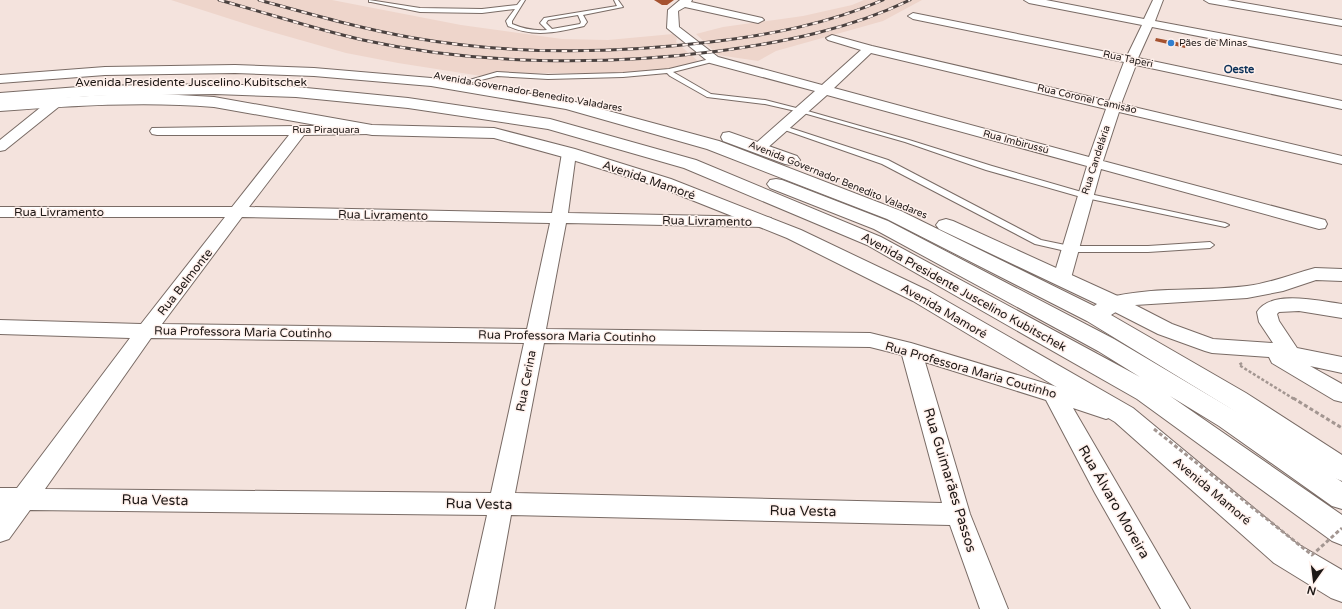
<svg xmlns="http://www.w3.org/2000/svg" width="1342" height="609" font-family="'Varela Round',sans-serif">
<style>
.built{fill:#eed5cb}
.building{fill:#a55230}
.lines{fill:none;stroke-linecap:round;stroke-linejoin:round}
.lane-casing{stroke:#796b65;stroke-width:2}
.street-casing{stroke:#796b65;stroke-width:2}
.secondary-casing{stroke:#796b65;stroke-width:2}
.highway-casing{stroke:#796b65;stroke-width:2}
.path-far1{stroke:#a39691;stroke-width:2.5;stroke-dasharray:3 2;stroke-linecap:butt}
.path{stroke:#a39691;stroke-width:3;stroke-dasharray:4 2.5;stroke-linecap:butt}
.lane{fill:#fff;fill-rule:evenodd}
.street{fill:#fff;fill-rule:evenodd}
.secondary{fill:#fff;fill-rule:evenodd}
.highway{fill:#fff;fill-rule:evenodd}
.rail-casing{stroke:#4b4240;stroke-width:3}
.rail{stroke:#fff1ec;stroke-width:2;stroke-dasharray:5.5;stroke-linecap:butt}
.path-bridge{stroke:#a39691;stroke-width:3;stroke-dasharray:4 2.5;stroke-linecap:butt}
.poi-dot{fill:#317fcf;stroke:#fff1ec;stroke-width:1.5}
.labels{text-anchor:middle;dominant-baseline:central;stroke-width:3;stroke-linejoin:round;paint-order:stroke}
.far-poi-label{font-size:10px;fill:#1d1715;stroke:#fff1ec;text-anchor:start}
.far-street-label{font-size:10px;fill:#1d1715;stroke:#fff1ec}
.far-neighbourhood-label{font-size:11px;font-weight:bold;fill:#0d3259;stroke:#fff1ec}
.street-label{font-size:12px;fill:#1d1715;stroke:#fff1ec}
.near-street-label{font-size:14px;fill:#1d1715;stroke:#fff1ec}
</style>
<rect width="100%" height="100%" fill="#f4e3dd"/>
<path class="built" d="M171,0H332L461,25L562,39L608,40L673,34L677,38L676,42L698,61L675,69L630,73H495L481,76L398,63L346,53L265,30Z
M864,0H922L883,21L776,51L758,61L718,55L696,34L723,27L803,16L852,5Z"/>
<path class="building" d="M654,0H674L667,5H662Z
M1156,38L1186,44L1185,48L1155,41Z"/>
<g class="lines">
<defs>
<path id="lane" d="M369,0L420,8L482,9L517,5L521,0H525L512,21V24C524,29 534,31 547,30L540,23L544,18L617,6L614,0H618L623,7L583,15L587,22L584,26C558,32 534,38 508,26L506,21L515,9L482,13L420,12L371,2H369ZM578,15L581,22L580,24L552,29L546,23L548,20Z
M714,58L716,59V61L673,72L711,94L765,100L804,110L909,140L992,166L1085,193L1225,223L1229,225L1225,227L1081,197L986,170L905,142L800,112L765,104L707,97L670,76L667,73L623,77L548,79L497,76L469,83L466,81L497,72L548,75L623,73L669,69Z
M781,125L888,160L1041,240L1070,246H1148L1210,242L1214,245L1210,248L1148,252H1070L1035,244L882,164L779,128V126Z"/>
<path id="street" d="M680,0H692L691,2L762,18L764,20L758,23L685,7L678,11L679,27L718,57L822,85L861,50L828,40L826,38L832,35L872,46L1109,101L1124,62L913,19L908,16L913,13L1127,56L1142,25L1029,3L1024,0H1046L1144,19L1153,0H1163L1155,21L1342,56V64L1152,27L1138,58L1342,101V109L1136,65L1121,104L1342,156V164L1119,112L1103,161L1325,220L1327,224L1325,228L1319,229L1101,169L1071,278L1068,282L1062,284L1056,282L1053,278L1087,166L827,95L765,150H755L753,147L755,144L815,91L710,63L667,28L668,10ZM871,53L1106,109L1089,157L834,88Z
M1204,0H1227L1342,20V26L1209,3Z
M56,98L61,99L63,102L61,105L5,150L0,151V140L51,99Z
M300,126H370L375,127L377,130L375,133L370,134L304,135L249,207L552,213L562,153L564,150H574L576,153L568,213L765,217L771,218L773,222L771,226L765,227L566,223L546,329L870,333L911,343L1114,404L1117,410L1114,416L1106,419L1073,408L1190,609H1161L1095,493L1046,400L925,362L970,514L1008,609H980L950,525L511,515L494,609H466L487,515L30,510L9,539L0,542V488H17L130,338L0,334V320L141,324L225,217H0V207H232L289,135H157L152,134L150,131L152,128ZM242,217L550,223L527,329L162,324ZM151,338L524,343L491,493L45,489ZM544,343L870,347L902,355L942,503L515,493Z
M1315,268L1342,269V281L1316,280L1283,291L1247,298L1135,305L1172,324L1213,339L1273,343L1259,322L1257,312C1271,289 1319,301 1342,304V318L1299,311L1279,312L1277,314L1279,321L1297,348L1342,357V373L1310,366L1342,384V402L1334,400L1272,363L1269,357L1212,353L1205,351L1158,334L1107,308L1105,303L1107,298C1153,286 1201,292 1247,286C1271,283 1292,274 1315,268Z"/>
<path id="secondary" d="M235,65L314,68L431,78L568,100L719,141L901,211L1094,306L1097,304L939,229L936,225L939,221L946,219L953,221L1122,298L1125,303L1122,308L1111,315L1246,393L1342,455V481L1332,477L1228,407L1087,321L887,219L707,149L566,109L431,86L314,76L235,73L105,75L0,83V75L105,67Z
M161,94L214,97L372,125L494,128L575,149L671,179L801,230L929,291L1133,408L1296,543L1342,570V602L1331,598L1274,563L1115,422L913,301L787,238L659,187L563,157L494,138L372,135L214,107C142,101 71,106 0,111V101L107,95Z
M729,132L797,156L800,160L797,164L791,165L785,164L723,141L721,137L723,133Z"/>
<path id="highway" d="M215,84L296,87L408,98L550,119L696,160L881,237L1140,377L1098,351L874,229L770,188L767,184L770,180L776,179L782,180L888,221L1114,339L1237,412L1342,482V509L1332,506L1219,426L1170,396L1342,515V545L1332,541L1137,399L867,245L684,168L548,129L408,108L296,97L215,94L92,96L0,103V93L92,86Z"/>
</defs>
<use href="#lane" class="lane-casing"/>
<use href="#street" class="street-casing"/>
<use href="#secondary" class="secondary-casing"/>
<use href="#highway" class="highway-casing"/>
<path class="path-far1" d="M1242,363L1239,365L1294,399"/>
<path class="path" d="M1293,398L1342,428"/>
<use href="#lane" class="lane"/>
<use href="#street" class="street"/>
<use href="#secondary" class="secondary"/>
<use href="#highway" class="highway"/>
<defs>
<path id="rail" d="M219,0C267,13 314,29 363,40C477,65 603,66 719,51C785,42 850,29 910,0
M259,0C310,14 362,29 414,38C512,55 611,54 710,42C769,35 828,24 883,0"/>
</defs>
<use href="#rail" class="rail-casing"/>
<use href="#rail" class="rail"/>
<path class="path-bridge" d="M1154,429L1312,555L1342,528"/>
</g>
<circle class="poi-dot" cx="1171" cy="43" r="4"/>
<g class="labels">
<g class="far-poi-label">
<text x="1179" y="43">Pães de Minas</text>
</g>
<g class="far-street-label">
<text transform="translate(1128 59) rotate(12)">Rua Taperi</text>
<text transform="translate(528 92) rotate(10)">Avenida Governador Benedito Valadares</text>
<text transform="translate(1087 99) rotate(13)">Rua Coronel Camisão</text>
<text x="326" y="130">Rua Piraquara</text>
<text transform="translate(1016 142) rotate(15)">Rua Imbirussú</text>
<text transform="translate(1096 160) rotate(-72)">Rua Candelária</text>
<text transform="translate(838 180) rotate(22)">Avenida Governador Benedito Valadares</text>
</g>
<g class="far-neighbourhood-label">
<text x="1239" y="69">Oeste</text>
</g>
<g class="street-label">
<text x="191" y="82">Avenida Presidente Juscelino Kubitschek</text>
<text transform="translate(649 180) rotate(19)">Avenida Mamoré</text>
<text x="59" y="212">Rua Livramento</text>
<text transform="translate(383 215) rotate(1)">Rua Livramento</text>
<text transform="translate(707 221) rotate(1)">Rua Livramento</text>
<text transform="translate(185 282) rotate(-52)">Rua Belmonte</text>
<text transform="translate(964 292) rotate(29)">Avenida Presidente Juscelino Kubitschek</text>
<text transform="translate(944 311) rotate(30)">Avenida Mamoré</text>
<text transform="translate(243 332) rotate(1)">Rua Professora Maria Coutinho</text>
<text transform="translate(567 336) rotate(1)">Rua Professora Maria Coutinho</text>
<text transform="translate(971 370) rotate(16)">Rua Professora Maria Coutinho</text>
<text transform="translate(526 381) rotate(-79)">Rua Cerina</text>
<text transform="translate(1212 491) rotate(40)">Avenida Mamoré</text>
</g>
<g class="near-street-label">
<text transform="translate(950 480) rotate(73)">Rua Guimarães Passos</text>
<text transform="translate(155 500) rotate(1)">Rua Vesta</text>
<text transform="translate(1114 502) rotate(60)">Rua Álvaro Moreira</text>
<text transform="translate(479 504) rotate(1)">Rua Vesta</text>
<text transform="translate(803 511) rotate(1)">Rua Vesta</text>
</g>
</g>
<g transform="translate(1314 581) rotate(194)" stroke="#fff1ec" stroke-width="3" paint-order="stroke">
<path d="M0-3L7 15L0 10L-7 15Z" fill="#1d1715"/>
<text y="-6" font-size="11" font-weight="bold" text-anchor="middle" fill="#1d1715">N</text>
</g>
</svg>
